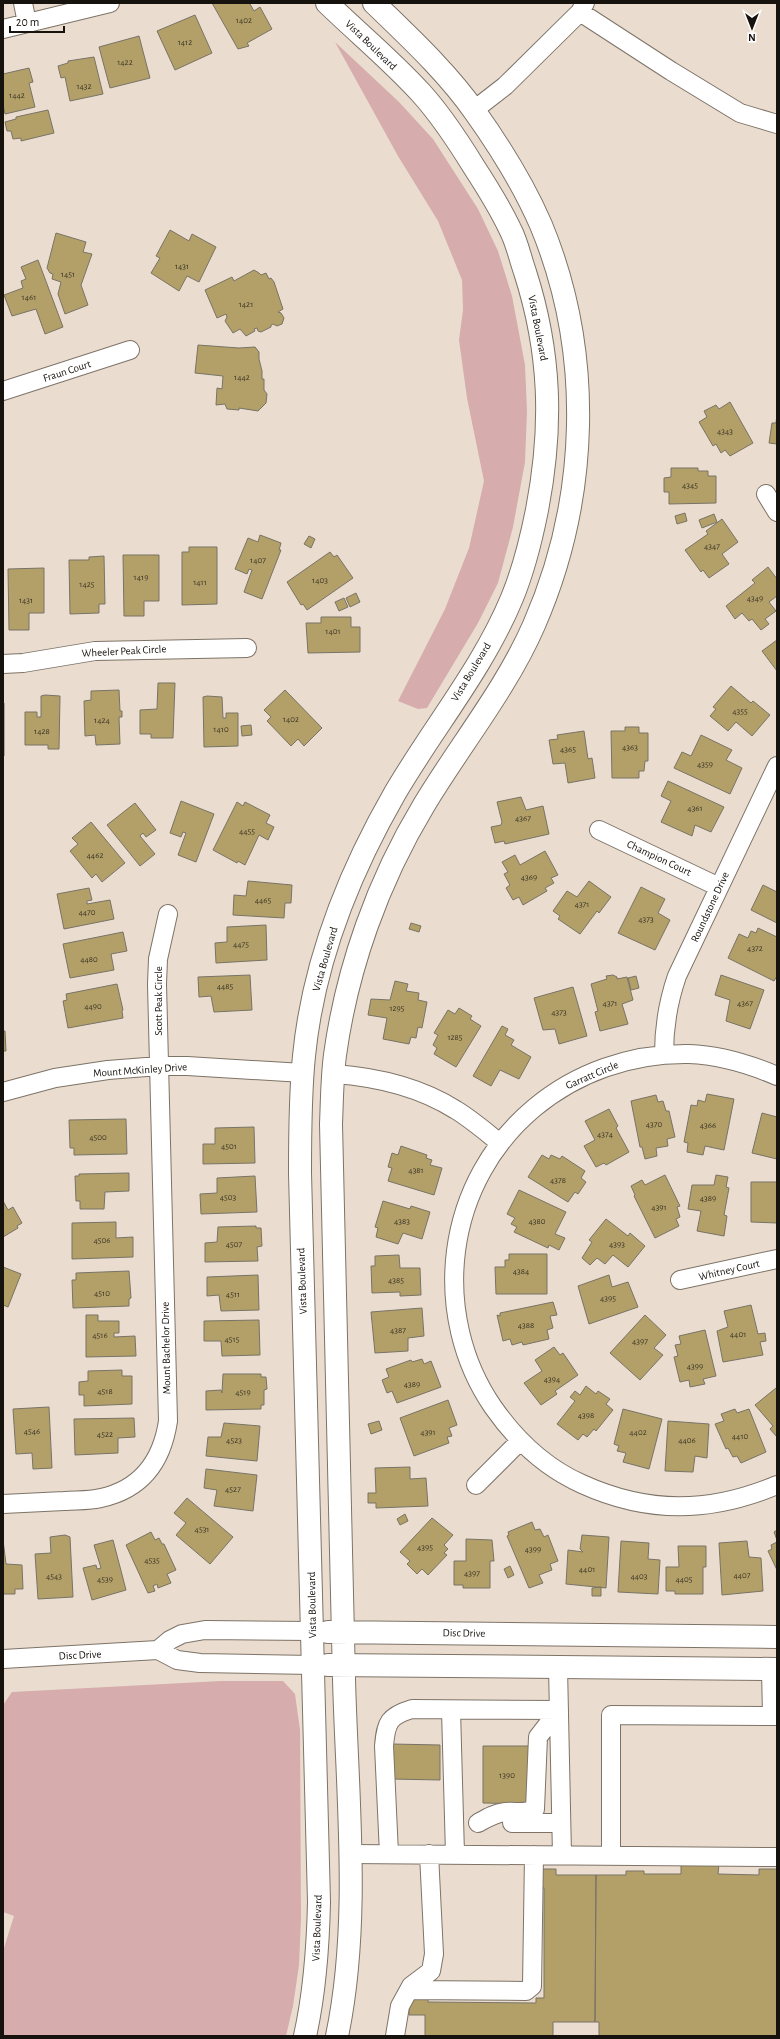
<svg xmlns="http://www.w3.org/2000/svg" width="780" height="2039" font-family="'Alegreya Sans',sans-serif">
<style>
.green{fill:#d6acac}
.building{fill:#b3a069;stroke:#787365}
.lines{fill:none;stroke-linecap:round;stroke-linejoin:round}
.minor-casing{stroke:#7e7367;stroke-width:20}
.major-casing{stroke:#7e7367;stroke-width:24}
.minor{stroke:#fff;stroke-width:18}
.major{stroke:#fff;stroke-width:22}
.labels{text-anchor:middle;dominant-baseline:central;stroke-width:4;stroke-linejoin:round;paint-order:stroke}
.number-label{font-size:9px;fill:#3d3625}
.street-label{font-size:11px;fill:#16120e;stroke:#fff}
</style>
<rect width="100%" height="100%" fill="#eaddd0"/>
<path class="green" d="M335,42L399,102L433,139L478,209L498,251L512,296L525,365L527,411L525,462L513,527L498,583L478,623L427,708L418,709L398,701L445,609L469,548L484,481L467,398L459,340L463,310L462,280L438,221L398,156Z
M221,1681H283L295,1694L300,1730L301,1918L299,1965L293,2006L286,2036H3V1951L14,1916L3,1912V1705L12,1692Z"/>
<path class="building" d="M212,3H253L250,4L254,11L260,7L272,29L247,43L249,46L238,49Z
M195,15L212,53L175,70L157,31Z
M139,36L150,78L110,88L99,47Z
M94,57L103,94L70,101L65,77L61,78L58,66L68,63V61Z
M29,68L33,82L29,83L35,107L5,114L3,105V74Z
M48,110L54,133L21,141V138L13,139L11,131H7L5,122L16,119V117Z
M170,230L189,241L192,234L216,247L199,282L187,276L179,291L151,273L160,258L156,256Z
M56,233L86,242L83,252L92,254L81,285L88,305L65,314L58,294L61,282L52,279L53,274L50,273L47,268Z
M38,260L63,327L45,334L36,309L12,316L4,295L23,288L21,281L26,279L21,267Z
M254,270L259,273L261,275L266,273L269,279L271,278L274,282L283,309L278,312L281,313L284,318L282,324L277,326L273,324L271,325V327L261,332L258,331L257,328L254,329L255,331L246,336L240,329L233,333L225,321L227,317L226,314L217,318L205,290L232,277L234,281Z
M198,345L239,348L255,347L259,352V359L262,371V379H264V390L267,394L266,403L258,411L239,408V410L227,409L225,404L216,405L217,388L222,389L223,376L195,373Z
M730,402L753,443L730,456L725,450L721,453L716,444L713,446L699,422L707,417L704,411L716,405L719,409Z
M777,414V444L769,443L772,423H776Z
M671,468H698V471H708V476H716V503L669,504V492H664V478L671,477Z
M685,513L687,521L677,524L675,516Z
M714,514L717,522L702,528L699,520Z
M722,519L738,542L722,554L729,564L709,578L703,570L701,572L685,550L708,534L706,531Z
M260,535L281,543L279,550H281L262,599L244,592L252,570L249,569L247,574L235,569L248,538L258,542Z
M309,536L315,539L311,548L304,544Z
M189,547H217V604L182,605V552H189Z
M330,552L334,557L337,555L353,578L307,610L303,604L301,605L287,582Z
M123,555H159V601H144V616H124Z
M104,556L105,604H99V613L70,614L69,560H89V557Z
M768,567L777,579V596L769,602L776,611L765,619L769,624L761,630L752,619L749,621L742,613L735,619L726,606L755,583L752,580Z
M44,568V613H29V630H9L8,569Z
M356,593L360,602L350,607L346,598Z
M344,598L348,607L339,611L335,602Z
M321,617H351V627H360V652L308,653L306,623H321Z
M777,640V671L762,651Z
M158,683H175L173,738H151V734H140V710L157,709Z
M731,686L751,703L753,701L770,715L752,736L736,722L728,731L710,716L716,709L713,707Z
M119,690L120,711H122V717H119L120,744L96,745L95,735L85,736L84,701L91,700V691Z
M285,690L322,728L304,746L298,739L291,746L267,721L271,717L264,710Z
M45,695L60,696L59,749H48V745H25V712H37V717H41V696Z
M207,696L222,697L223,718H226V713H238V746L204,747L203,697Z
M3,703H4V756H3Z
M251,725L252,735L242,736L241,726Z
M625,727H639V733H648V761H645L644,771H639V778H612L611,731H625Z
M584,731L588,759L592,758L595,778L568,783L565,763L553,764L549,740L558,739L557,735Z
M701,735L732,750L726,760L742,768L730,794L674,768L682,752L691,756Z
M668,781L724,807L711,832L695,825L692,836L661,822L671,801L661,796Z
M521,797L526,810L543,806L549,834L505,844L504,841L495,843L491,827L501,825L502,822L497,802Z
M181,801L214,814L196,862L178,855L186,833L183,832L181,837L170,833Z
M237,802L243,806L245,802L270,815L266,823L274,827L268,840L259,835L245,865L238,861L237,863L213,850Z
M135,803L156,830L146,837L143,833L140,836L155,854L140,866L107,825Z
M91,822L125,863L102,882L96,874L92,878L70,851L78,844L72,838Z
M545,851L558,875L551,878L554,883L545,888L547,891L523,905L519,897L513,900L506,888L510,885L504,874L508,872L502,862L515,855L520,865Z
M248,881L292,885L291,903H285L284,918L233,915L234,895L246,896Z
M589,881L611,897L599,913L597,911L580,934L558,919L560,916L553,911L567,891L577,897Z
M763,885L777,892V923L751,910Z
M641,887L665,899L658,913L670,920L655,950L618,933Z
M89,888L92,900L87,901V904L110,900L114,919L64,929L57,894Z
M411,923L421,926L419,932L409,929Z
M266,925L267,960L216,963L215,943L227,942V927Z
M758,928L777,937V976L774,981L728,958L739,934L748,938L751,931L756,933Z
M123,932L127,951L111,954L114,970L70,978L63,944Z
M250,975L252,1010L214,1012L211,996L199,997L198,977Z
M613,975L617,977V979L627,977L633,1000L622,1004L628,1024L600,1031L595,1012L598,1011L591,984L607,979L606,976Z
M721,975L764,990L750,1029L726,1021L730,1000L715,995Z
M636,976L639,988L631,990L628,978Z
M395,981L408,984L406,991L419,993L418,1000L427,1002L422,1028L418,1027L416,1038L411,1037L409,1044L383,1039L387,1018L368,1015L371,999L390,1000Z
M117,984L123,1010L122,1011L123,1018L68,1028L63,1001L67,1000L66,994Z
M573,987L587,1036L559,1044L555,1029L543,1030L534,998Z
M459,1008L472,1016L470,1019L481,1026L456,1067L434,1054L437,1048L433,1045L438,1035L434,1033L448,1010L455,1014Z
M502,1026L508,1029L505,1035L514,1040L511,1045L531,1057L519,1079L500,1070L491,1086L473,1076Z
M3,1031H5L6,1051H3Z
M707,1094L734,1099L724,1150L705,1146L703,1155L687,1152L688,1143L684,1142L691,1105L697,1106L698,1100L705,1102Z
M656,1095L658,1102L663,1101L666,1111H669L675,1137L667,1139L668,1146L656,1148L657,1156L645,1159L642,1147H640L631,1101Z
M609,1109L618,1126L616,1128L629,1152L606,1165L604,1163L596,1167L584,1146L595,1140L585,1121Z
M762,1113L777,1117V1159L752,1153Z
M126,1119L127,1154L74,1155V1148H70L69,1120Z
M254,1127L255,1163L203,1164V1144H215V1128Z
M401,1146L427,1155L426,1158L432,1160L430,1165L442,1168L434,1195L388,1181L392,1168L388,1167L392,1153L398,1155Z
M542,1155L549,1159L551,1155L560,1159L562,1156L585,1171L581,1178L586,1182L578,1194L575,1192L568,1202L528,1177Z
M129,1173V1191L105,1192L104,1209H80V1201H76L75,1176H79V1174Z
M665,1175L680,1206L677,1207L680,1217L676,1219L679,1226L655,1238L634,1196L635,1195L631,1186L642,1180L645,1185Z
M716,1175L728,1177L726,1187L729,1188L724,1215L727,1216L724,1236L697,1231L701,1211L688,1209L692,1185H714Z
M255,1176L257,1212L201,1214L200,1194L217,1193V1178Z
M751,1182H777V1223L751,1222Z
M519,1190L566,1212L555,1234L565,1238L559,1250L549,1245L548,1248L514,1232L517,1227L511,1224L515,1218L507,1214Z
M3,1201L8,1210L13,1207L22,1223L17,1226L18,1228L3,1237Z
M383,1201L410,1209L411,1206L430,1212L422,1239L403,1233L398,1244L376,1237L378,1228L375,1227Z
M606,1219L628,1236L630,1233L645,1246L628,1267L613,1255L605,1264L597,1258L590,1265L582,1258L592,1242L589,1240Z
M116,1222V1238L133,1237V1257L72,1259V1223Z
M256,1226V1228H261L262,1246L257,1247L258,1261L205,1262V1243L217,1242L218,1227Z
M509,1254H547V1294H496L495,1267H505V1260H509Z
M399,1255L400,1268H420L421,1295L400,1296V1292L372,1293L371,1266H375V1256Z
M3,1267L21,1274L8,1307L3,1305Z
M129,1271L131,1298L129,1299V1306L73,1308L72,1280H76V1273Z
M258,1275L259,1310L221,1311L219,1295L207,1296V1277Z
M609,1275L612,1287L628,1282L638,1307L589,1324L578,1286Z
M553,1302L557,1315L550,1316L553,1328L547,1330L549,1339L523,1345L522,1342L512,1345L510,1339L503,1341L497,1315L500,1316V1313Z
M751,1305L758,1334L765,1333L766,1341L760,1342L763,1355L723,1362L717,1331L728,1327L724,1311Z
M422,1308L424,1336L408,1338V1351L375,1353L371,1312Z
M86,1315H98V1321H119V1333H114V1337L135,1336L136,1356L86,1357Z
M645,1315L666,1335L654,1348L663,1355L640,1380L610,1353Z
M259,1320L260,1355L222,1356L221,1341H204V1321Z
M705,1330L716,1376L703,1379L705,1384L690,1387L689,1380L680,1382L674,1357L678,1356L675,1345L681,1344L679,1336Z
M554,1347L560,1355L563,1353L578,1375L555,1391L557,1394L541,1405L524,1383L542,1371L535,1360Z
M422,1359L424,1364L431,1361L441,1387L397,1403L392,1391L387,1393L382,1380L389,1377L386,1369L411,1360L412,1362Z
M122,1370V1376H132V1404L84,1406V1395H79V1382L88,1381V1371Z
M223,1374H261V1377H266L267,1389L264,1390V1405H261V1409L206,1410V1391L221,1390L222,1393Z
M586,1386L596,1394L598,1391L610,1399L606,1404L613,1410L596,1431L594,1429L587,1437L583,1434L578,1440L557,1424L575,1401L570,1397L575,1391L580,1395Z
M776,1388L777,1389V1437L770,1429L773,1426L755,1405Z
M448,1400L457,1425L449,1428L452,1436L447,1437L449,1443L414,1456L400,1418Z
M49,1407L52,1468L33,1469L32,1453L16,1454L13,1409Z
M623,1409L662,1419L649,1469L623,1462L626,1453L617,1451L619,1446L614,1444Z
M735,1409L737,1413L749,1409L766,1452L741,1463L737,1456L733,1457L728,1448L726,1449L715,1424L724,1421L721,1414Z
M134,1418L135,1437L118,1438V1453L75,1455L74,1419Z
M379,1421L382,1430L371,1434L368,1424Z
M668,1421L709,1424L707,1458L695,1456L693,1472L665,1471Z
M224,1423L260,1426L257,1461L206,1456L208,1437H221Z
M410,1467V1479L426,1478L428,1506L376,1508V1503H368V1493H376L375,1468Z
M206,1469L257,1475L253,1511L214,1506L217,1490L204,1488Z
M187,1498L233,1537L210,1564L176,1535L186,1523L174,1513Z
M405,1514L408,1521L400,1525L397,1519Z
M432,1518L453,1535L444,1545L448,1549L444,1553L447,1555L428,1575L422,1569L417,1574L407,1564L410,1561L400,1552Z
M532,1522L535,1530L540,1529L544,1537L548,1535L558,1561L550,1564L552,1570L539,1575L543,1583L529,1588L507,1536L509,1535L508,1532Z
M777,1530V1540L774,1532Z
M151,1532L155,1540L159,1538L162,1544H164L176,1570L167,1574L171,1583L158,1588L157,1584L153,1586L155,1591L148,1593L126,1545Z
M65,1535L70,1537L73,1597L38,1599L35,1554L51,1553L50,1537Z
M582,1535L609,1537L606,1588L566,1584L568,1550L583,1552L580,1549Z
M466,1539L492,1540L494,1561H490V1588H463V1585H454V1561H466Z
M3,1540L6,1564L22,1565L23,1589H15V1594H3Z
M113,1540L126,1590L92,1600L83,1568L96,1565L97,1569L101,1568L94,1545Z
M621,1541L649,1543L648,1559L660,1560L658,1594L618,1592Z
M747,1541L749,1557L761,1558L763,1591L722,1595L719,1543Z
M777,1542V1570L768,1551L772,1549L771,1545Z
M678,1546H706V1567H703V1594H675V1591H666V1567H679Z
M510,1566L514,1575L508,1578L504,1569Z
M601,1587V1596H592V1588Z
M392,1744L440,1745V1780L392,1779Z
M483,1746H531V1804L483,1803Z
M681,1864H719L718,1874L759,1875V1869H777V2036H599V2022H595L596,1875H626V1871H644V1874H681Z
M538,1869H556V1875H596L595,2022H553V2036H425V2015H409V1996H428V2002L536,2003V1998H544V1888H538Z"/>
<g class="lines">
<defs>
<path id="minor" d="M23,3L27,23
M580,12L671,71L740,113L777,124
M3,29L110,3
M474,110L505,86L580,12L585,3
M3,391L130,350
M766,494L777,512
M3,664L23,663L95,651L247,648
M599,830L719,887
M664,1054C664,1026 668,1002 677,976L777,766
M334,1074C377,1077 418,1086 456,1110C471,1119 486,1132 500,1143
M777,1076C749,1064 720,1055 689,1054C572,1052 471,1134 456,1251C449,1306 462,1362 493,1407C516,1440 546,1468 582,1484C648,1514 710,1513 777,1485
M3,1092L55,1078L108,1070L159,1066H187L303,1073
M680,1280L777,1259
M476,1485L520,1441
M3,1504C23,1503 44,1502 64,1501C76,1500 89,1501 101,1498C142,1489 162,1461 168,1421L157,984L158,959L168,914
M158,1650L170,1640L182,1634L205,1630L312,1631
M3,1659L158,1650L177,1660L200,1663L313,1665
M558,1667L562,1855
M771,1669L772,1716
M451,1710L455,1854
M478,1823C487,1818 495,1813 505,1812C516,1811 526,1814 535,1809L538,1737L559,1710
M512,1823H561
M349,1854L777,1857
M389,1854L384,1746C386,1722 389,1716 412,1709L559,1710
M611,1856V1715L777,1716
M409,1990L526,1991L532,1986L534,1855
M395,2036L400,2006L411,1986L431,1971L434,1954L429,1854"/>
<path id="major" d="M328,1632L777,1637
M328,1665L777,1669
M305,2036C315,1991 318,1948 319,1902L300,1173C300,1134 300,1095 304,1056C313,964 349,873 395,793C433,728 483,668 512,598C524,569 531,540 537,510C553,427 551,353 525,272C520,258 517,242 510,229C500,208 487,187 474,167C458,141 441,115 421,93C392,61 358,33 327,3
M337,2036C361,1921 347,1796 344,1679C339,1494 334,1309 331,1124C332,1101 332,1078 335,1055C347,968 378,881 424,805C460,745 506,689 534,625C589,499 594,353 541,225C524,186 500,147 475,112C447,72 409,37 374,3"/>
</defs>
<use href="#minor" class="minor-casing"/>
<use href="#major" class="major-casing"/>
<use href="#minor" class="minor"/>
<use href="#major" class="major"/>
</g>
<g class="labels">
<g class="number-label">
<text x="244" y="20">1402</text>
<text x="185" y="42">1412</text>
<text x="125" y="62">1422</text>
<text x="84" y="86">1432</text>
<text x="17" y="95">1442</text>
<text x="182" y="266">1431</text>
<text x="68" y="274">1451</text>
<text x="29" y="297">1461</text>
<text x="246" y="304">1421</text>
<text x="242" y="377">1442</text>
<text x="725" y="431">4343</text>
<text x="690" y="485">4345</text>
<text x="712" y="546">4347</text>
<text x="258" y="560">1407</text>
<text x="141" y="577">1419</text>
<text x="320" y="580">1403</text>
<text x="200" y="582">1411</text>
<text x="87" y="584">1425</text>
<text x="755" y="598">4349</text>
<text x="26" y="600">1431</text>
<text x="333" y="631">1401</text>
<text x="740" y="711">4355</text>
<text x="291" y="719">1402</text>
<text x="102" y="720">1424</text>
<text x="221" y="729">1410</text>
<text x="42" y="731">1428</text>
<text x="630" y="747">4363</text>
<text x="568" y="749">4365</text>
<text x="705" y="764">4359</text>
<text x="695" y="808">4361</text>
<text x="523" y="818">4367</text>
<text x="247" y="831">4455</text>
<text x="95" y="855">4462</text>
<text x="529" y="877">4369</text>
<text x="263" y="900">4465</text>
<text x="582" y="904">4371</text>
<text x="87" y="912">4470</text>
<text x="646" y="919">4373</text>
<text x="241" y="944">4475</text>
<text x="755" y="948">4372</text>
<text x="89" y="959">4480</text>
<text x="225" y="986">4485</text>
<text x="610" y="1003">4371</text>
<text x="745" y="1003">4367</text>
<text x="93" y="1006">4490</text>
<text x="397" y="1008">1295</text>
<text x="559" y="1012">4373</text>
<text x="455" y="1037">1285</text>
<text x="654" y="1124">4370</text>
<text x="708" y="1125">4366</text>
<text x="605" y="1134">4374</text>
<text x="98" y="1137">4500</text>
<text x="229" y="1146">4501</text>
<text x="416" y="1170">4381</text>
<text x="558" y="1180">4378</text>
<text x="228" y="1197">4503</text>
<text x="708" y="1198">4389</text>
<text x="659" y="1207">4391</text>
<text x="402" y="1221">4383</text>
<text x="537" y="1221">4380</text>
<text x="102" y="1240">4506</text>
<text x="234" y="1244">4507</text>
<text x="617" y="1244">4393</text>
<text x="521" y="1271">4384</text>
<text x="396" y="1280">4385</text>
<text x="102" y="1293">4510</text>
<text x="233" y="1294">4511</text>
<text x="608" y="1298">4395</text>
<text x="526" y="1325">4388</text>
<text x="398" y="1330">4387</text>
<text x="738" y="1334">4401</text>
<text x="100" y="1335">4516</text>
<text x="232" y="1339">4515</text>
<text x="640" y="1341">4397</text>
<text x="695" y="1366">4399</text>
<text x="552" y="1379">4394</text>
<text x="412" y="1384">4389</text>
<text x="105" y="1391">4518</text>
<text x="243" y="1392">4519</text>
<text x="586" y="1415">4398</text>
<text x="32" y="1431">4546</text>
<text x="428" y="1432">4391</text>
<text x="638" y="1432">4402</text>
<text x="105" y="1434">4522</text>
<text x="740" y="1436">4410</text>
<text x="234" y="1440">4523</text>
<text x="687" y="1440">4406</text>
<text x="233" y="1489">4527</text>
<text x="202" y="1529">4531</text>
<text x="425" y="1547">4395</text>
<text x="533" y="1549">4399</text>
<text x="152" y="1560">4535</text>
<text x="587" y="1569">4401</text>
<text x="472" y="1573">4397</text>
<text x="742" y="1575">4407</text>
<text x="54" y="1576">4543</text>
<text x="639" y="1576">4403</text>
<text x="105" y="1579">4539</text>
<text x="684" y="1579">4405</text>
<text x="507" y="1775">1390</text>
</g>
<g class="street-label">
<text transform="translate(371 45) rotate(44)">Vista Boulevard</text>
<text transform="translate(538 328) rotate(79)">Vista Boulevard</text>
<text transform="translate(67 371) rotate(-18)">Fraun Court</text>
<text transform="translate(124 651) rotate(-3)">Wheeler Peak Circle</text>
<text transform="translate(471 672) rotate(-59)">Vista Boulevard</text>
<text transform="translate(659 858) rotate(25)">Champion Court</text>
<text transform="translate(710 907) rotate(-65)">Roundstone Drive</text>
<text transform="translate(325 959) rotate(-74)">Vista Boulevard</text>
<text transform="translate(158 1001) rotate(-90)">Scott Peak Circle</text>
<text transform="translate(140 1070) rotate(-4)">Mount McKinley Drive</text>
<text transform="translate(592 1075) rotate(-23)">Garratt Circle</text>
<text transform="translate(729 1270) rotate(-13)">Whitney Court</text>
<text transform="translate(302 1281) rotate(-92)">Vista Boulevard</text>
<text transform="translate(166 1348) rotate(-91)">Mount Bachelor Drive</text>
<text transform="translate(312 1605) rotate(-91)">Vista Boulevard</text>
<text transform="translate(464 1633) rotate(1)">Disc Drive</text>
<text transform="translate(80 1655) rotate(-3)">Disc Drive</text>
<text transform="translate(317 1928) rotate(-88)">Vista Boulevard</text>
</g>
</g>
<rect width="780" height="2039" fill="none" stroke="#16120e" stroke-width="8"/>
<g transform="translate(752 28) rotate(180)" stroke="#ffffff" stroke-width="3" paint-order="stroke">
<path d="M0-3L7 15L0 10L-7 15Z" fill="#16120e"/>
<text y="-6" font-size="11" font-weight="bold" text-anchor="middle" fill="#16120e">N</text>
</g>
<path d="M10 26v6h54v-6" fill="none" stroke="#16120e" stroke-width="2"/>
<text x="16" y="26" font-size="12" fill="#16120e" stroke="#ffffff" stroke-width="3" paint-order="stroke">20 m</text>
</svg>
